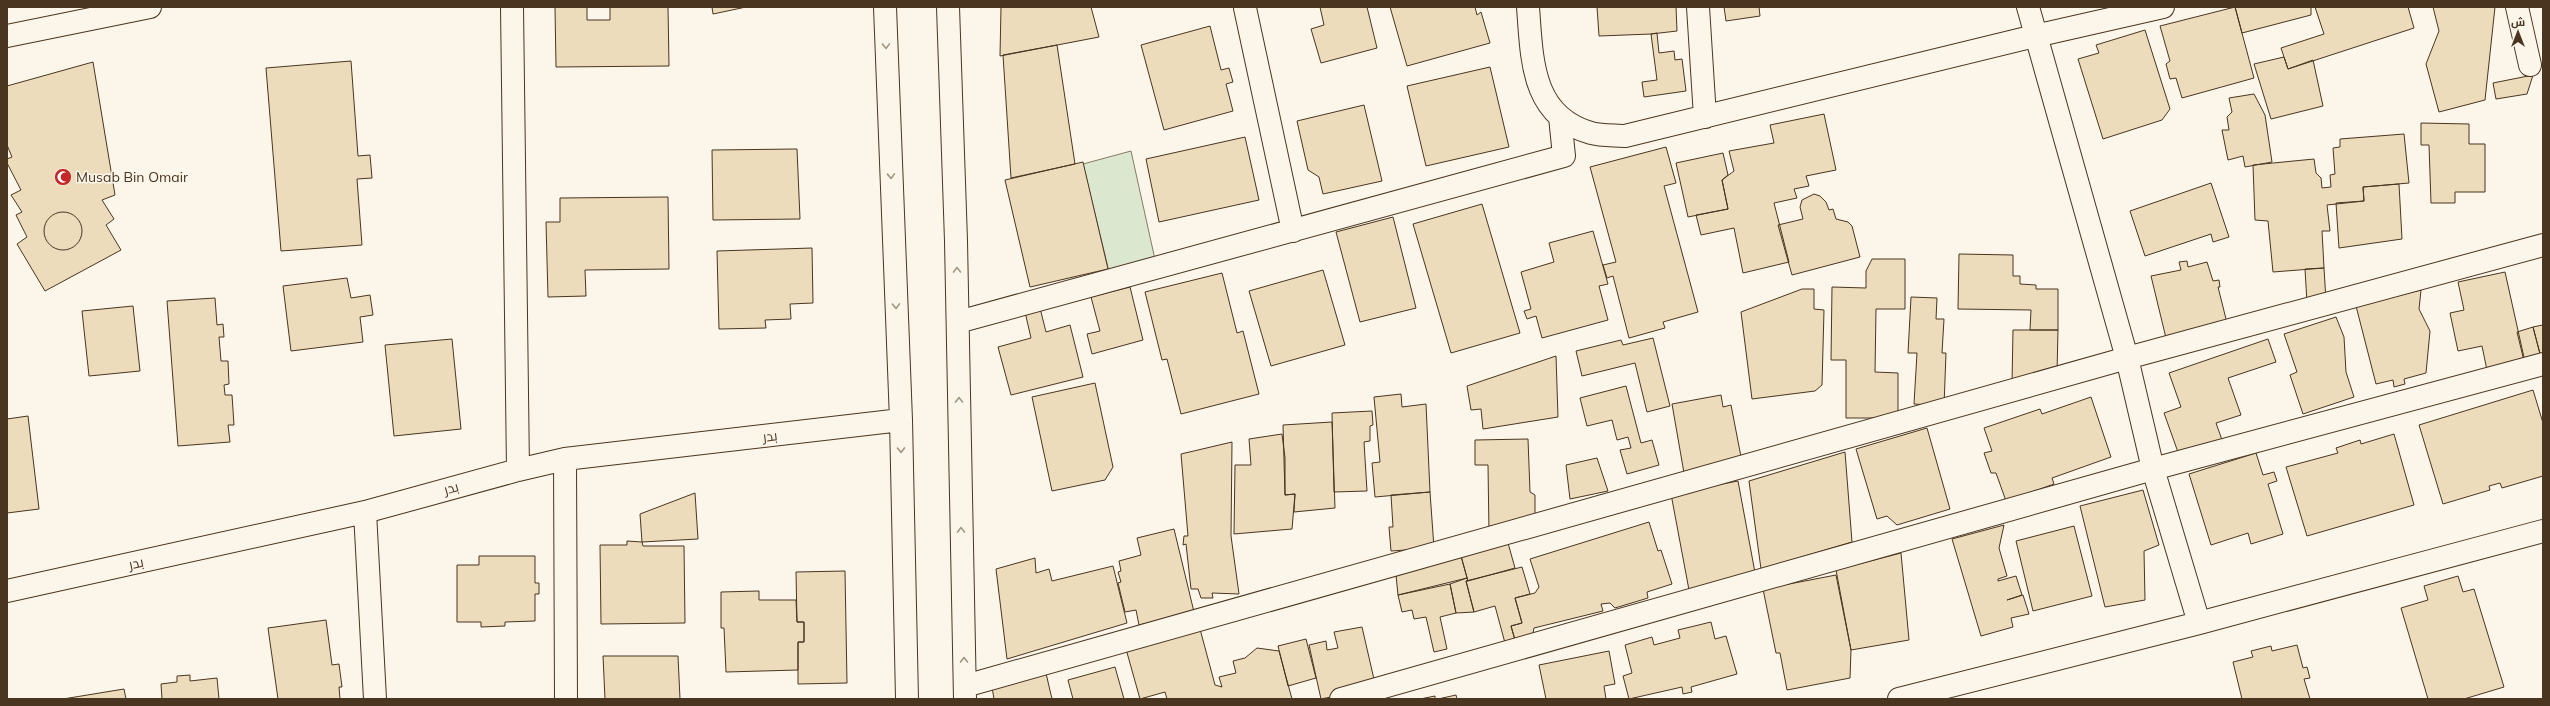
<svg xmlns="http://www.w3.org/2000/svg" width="2550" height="706" font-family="Mulish,Cairo,sans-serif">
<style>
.park{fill:#dce7d0;stroke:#887966}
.building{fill:#ecdcbc;stroke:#4a3520}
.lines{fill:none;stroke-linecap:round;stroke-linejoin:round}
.minor-casing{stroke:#4a3520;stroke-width:24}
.minor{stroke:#fbf6e9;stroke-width:22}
.oneway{stroke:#a29684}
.labels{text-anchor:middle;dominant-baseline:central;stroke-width:3;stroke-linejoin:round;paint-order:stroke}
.poi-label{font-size:14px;fill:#4a3520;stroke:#fbf6e9;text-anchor:start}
.street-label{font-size:14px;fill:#4a3520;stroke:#fbf6e9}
</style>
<rect width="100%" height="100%" fill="#fbf6e9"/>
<path class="park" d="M1131,151L1156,264L1110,276L1083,164Z"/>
<path class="building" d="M555,7H587V20H610V7H668L669,66L556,67Z
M712,7H746L713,14Z
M1001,7H1091L1099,37L1000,56Z
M1320,7H1367L1377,48L1321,63L1311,29L1324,25Z
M1390,7H1475L1477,15L1481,12L1490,43L1407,66Z
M1597,7H1676L1677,31L1651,34L1599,36Z
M1724,7H1759L1760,16L1726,21Z
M2235,7L2254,78L2182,98L2176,78L2170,79L2166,64L2170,61L2160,26Z
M2235,7H2311V15L2242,33Z
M2315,7H2408L2414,28L2288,69L2281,48L2324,34Z
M2433,7H2495L2485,100L2439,112L2426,64L2439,31Z
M1210,26L1221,70L1229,68L1233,82L1226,84L1233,111L1164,130L1141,45Z
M2145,30L2170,109L2162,120L2103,139L2078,59L2099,53L2096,45Z
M1657,33L1659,53L1674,51L1675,60L1682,59L1686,91L1644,97L1642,82L1657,80L1651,34Z
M1057,45L1075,164L1011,178L1003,55Z
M2284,57L2288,69L2313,60L2323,106L2271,119L2254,64Z
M351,61L358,156L370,155L372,178L357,179L362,245L281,251L266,68Z
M93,62L115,195L102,200L114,219L106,225L121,250L45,291L17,244L27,237L16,215L22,212L11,195L21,190L7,163V159L12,157L7,145V86Z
M1490,67L1509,147L1426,166L1407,86Z
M2533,75L2527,94L2496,99L2493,83Z
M2254,94L2265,115L2272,162L2245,167L2243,156L2228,160L2222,130H2229L2227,117L2232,112L2229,98Z
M1364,105L1382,181L1323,194L1319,177L1308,170L1297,121Z
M1824,114L1836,170L1806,176L1809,186L1794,189L1797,198L1774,203L1789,262L1743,273L1734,228L1701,235L1696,215L1728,209L1722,180L1734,171L1729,151L1774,143L1770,125Z
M2421,123L2469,124V144H2485V192H2455V203H2431L2429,145H2421Z
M2404,134L2409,183L2363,187L2364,201L2327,205L2330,231H2322L2324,268L2273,272L2268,221L2255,220L2253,165L2314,159L2316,173L2321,178L2322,188L2331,187L2330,175L2335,174L2333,148L2340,147V139Z
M1245,137L1259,200L1159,222L1146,159Z
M1666,147L1676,183L1664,186L1698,312L1663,322L1665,328L1629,338L1613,276L1607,278L1603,265L1616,262L1590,167Z
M797,149L800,219L713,220L712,150Z
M1723,153L1728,175L1722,180L1728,209L1688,217L1676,163Z
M1083,162L1108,269L1030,287L1005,180Z
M2211,183L2229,237L2213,242L2211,234L2145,256L2130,211Z
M2399,184L2402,239L2339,248L2336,203L2364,201L2363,187Z
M1814,194L1820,196L1826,202L1829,210L1833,209L1836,219L1848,222L1852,226L1860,257L1792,275L1778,225L1803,219L1800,207L1802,200Z
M668,197L669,269L585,270L586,296L548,297L546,222H560V198Z
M1482,204L1520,333L1451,353L1413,224Z
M44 231a19 19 0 1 1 38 0a19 19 0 1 1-38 0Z
M1393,217L1416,308L1360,322L1336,232Z
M1593,231L1608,284L1599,286L1608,320L1542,338L1536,316L1527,319L1524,311L1531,309L1521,272L1554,262L1549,243Z
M812,248L813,303L790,304L791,319L765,320L766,328L719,329L717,251Z
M1959,254L2013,255V276H2020V284L2036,285V289H2058V330H2030L2031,310L1958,309Z
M1872,259H1905V309H1876L1875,372L1898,373V418H1846V360H1831L1832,287L1866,288V271Z
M2187,261L2188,267L2207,262L2213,281L2219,280L2220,287H2218L2227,323L2166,338L2151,276L2181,270L2179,262Z
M2324,268L2326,301L2307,303L2305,269Z
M1323,270L1345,345L1271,366L1249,291Z
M2505,272L2525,362L2488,375L2482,346L2458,351L2450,313L2464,310L2458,282Z
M1222,273L1237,333L1243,331L1259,394L1181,414L1167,359L1162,360L1145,292Z
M347,278L351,298L370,295L373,315L360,317L363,342L291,351L283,286Z
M1130,287L1143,340L1092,354L1087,334L1100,331L1091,297Z
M1802,289H1814V309L1824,310L1822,385L1815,391L1752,399L1741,312Z
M2421,290L2419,309L2430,331L2426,373L2404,379L2405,384L2394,387L2393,380L2376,384L2356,306Z
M1911,297L1937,298L1936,319H1944L1942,353H1946L1944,406L1914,404L1917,353H1908Z
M215,298L217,325L223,324L224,337H219L221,361H228L229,384L224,385L225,395H232L234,425H228L230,442L178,446L167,301Z
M133,306L140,371L89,376L82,311Z
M1040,308L1046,332L1070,325L1083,377L1011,395L998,347L1031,338L1025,312Z
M2336,317L2344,337L2346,372L2354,397L2303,414L2290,375L2297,372L2284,334Z
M2543,325V358H2541L2533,327Z
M2533,327L2542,361L2525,365L2517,332Z
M2013,330H2058L2057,373L2012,384Z
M1653,338L1670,406L1647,412L1635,363L1582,376L1576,351L1621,340L1623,345Z
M452,339L461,429L394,436L385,345Z
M2268,339L2276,362L2228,378L2241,415L2216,423L2222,440L2179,455L2164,413L2181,407L2169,373Z
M1556,356L1558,417L1483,429L1481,409L1471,410L1467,386Z
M1095,383L1113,467L1105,480L1052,491L1032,397Z
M1626,386L1641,443L1652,440L1659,465L1627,474L1620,450L1631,448L1628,437L1617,440L1612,420L1587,426L1580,398Z
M2533,390L2543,423V476L2502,488L2500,483L2489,486L2490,490L2443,504L2419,425Z
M1401,394L1402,407L1426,404L1430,492L1375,497L1372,463L1380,462L1374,397Z
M1721,395L1723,407L1731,405L1742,462L1684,473L1672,404Z
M2091,397L2111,457L2052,478L2054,484L2006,501L1996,473H1991L1984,453L1992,451L1984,428L2040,409L2042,414Z
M1372,411L1373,425L1370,426V441L1364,442L1367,491L1334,492L1332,413Z
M28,416L39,509L7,513V419Z
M1332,422L1335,508L1294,512L1295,494L1285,495L1283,425Z
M1927,428L1950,509L1897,525L1887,516L1877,519L1856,449Z
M1282,434L1285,458V495L1295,494L1292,529L1234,534L1235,465H1251L1249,439Z
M2394,434L2414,505L2307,536L2286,467L2338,453L2336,448L2360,440L2361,444Z
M1528,439L1530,492L1535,495V520L1489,533L1488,465H1475V440Z
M1232,442L1231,536L1239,594L1212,593L1213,598H1201L1198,589H1191L1186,544L1183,545L1184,536H1188L1181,454Z
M1845,452L1852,542L1761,569L1749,481Z
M2256,453L2263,475L2274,472L2277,481L2268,484L2283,534L2251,544L2248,533L2211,545L2189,474Z
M1597,458L1608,491L1570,499L1566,465Z
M1738,481L1756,578L1689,590L1671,494Z
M2143,490L2159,545L2144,551L2145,600L2105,607L2080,506Z
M1430,492L1434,548L1391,551L1389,527H1393L1391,495Z
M695,493L698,539L642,542L640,514Z
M1649,522L1658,551L1661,550L1672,584L1647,592L1648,598L1615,608L1610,603L1601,604L1603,611L1534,628L1533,633L1515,640L1511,626L1522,623L1515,598L1535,593L1539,587L1530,559Z
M2004,525L1999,548L2007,576L1998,579V581L2016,576L2022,595L2007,600L2023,595L2029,614L2011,618L2013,627L1981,636L1952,539Z
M2074,526L2092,596L2033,611L2016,541Z
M1174,529L1194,612L1139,625L1136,610L1125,612L1118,583L1121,582L1118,572L1121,571L1119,561L1141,555L1137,538Z
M627,541L642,542L643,546H684L685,623L601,624L600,545H627Z
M1508,543L1515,568L1468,581L1461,556Z
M1901,553L1909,640L1851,650L1836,570Z
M479,556H535V583H539V594H535V621L505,622V626L481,627V622H457V565H479Z
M1461,556L1467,578L1398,595L1396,575Z
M1035,558L1036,573L1049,569L1052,581L1113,566L1127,623L1007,659L996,569Z
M1522,567L1530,594L1515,598L1522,623L1511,626L1515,640L1505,643L1495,606L1474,612L1466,581Z
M845,571L847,683L798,684V642H804V622H797L796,572Z
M1836,575L1851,650L1850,678L1787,690L1780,653H1776L1763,589Z
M2458,576L2463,592L2474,589L2504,687L2464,699H2428L2401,608L2428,600L2424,586Z
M1467,578L1468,581H1466L1474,612L1456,613L1450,584Z
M1450,584L1456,613L1440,617L1447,649L1434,652L1426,617L1414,619L1412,610L1402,612L1398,595Z
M759,591V600H796L797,622H804V642H798V670L726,672L724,628H721V592Z
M326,620L332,665L339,664L342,687H339L340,699H278L268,628Z
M1711,622L1715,639L1726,636L1737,674L1691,687L1692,692L1683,694L1682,687L1629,699L1623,676L1632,673L1625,645L1652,637L1654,645L1680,638L1678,630Z
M1362,627L1376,688L1321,699L1309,645L1326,641L1327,650L1338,648L1334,632Z
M1200,629L1215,685L1222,687L1219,677L1236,673L1233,661L1245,658L1257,648L1279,651L1292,699H1167L1165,692L1140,699L1126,649Z
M1306,639L1316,678L1288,686L1278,646Z
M2297,645L2303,668L2307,667L2310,678L2304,679L2310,699H2242L2233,662L2253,657L2251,651L2271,646L2272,651Z
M1609,651L1615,684L1604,686L1606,699H1546L1539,665Z
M603,656H678L680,699H605Z
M1115,667L1124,699H1073L1068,680Z
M1045,669L1052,699H994L992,687Z
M190,675V681L217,678L219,699H162L161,684L177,682V676Z
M124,689L126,699H63Z
M1456,695L1457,699H1438Z
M1435,696V699H1420Z"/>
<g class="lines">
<defs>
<path id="minor" d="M512,7L518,470
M885,7L901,420L907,699
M948,7L956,241L965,699
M1528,7C1532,59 1531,116 1591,133C1602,136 1615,135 1625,136L2035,36L2163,7
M1698,7L1705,117
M2028,7L2127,358L2153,469L2199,623
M2517,7L2530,65
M1245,8L1293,231
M7,36L150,7
M958,322L1564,156L1560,117
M565,459L566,699
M365,512L375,699
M7,591L365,512L518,470L565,459L901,420
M965,686L2127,358L2543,245
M1341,699L2153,469L2543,364
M1899,699L2199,623L2543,531"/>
</defs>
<use href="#minor" class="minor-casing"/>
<use href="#minor" class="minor"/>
</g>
<defs><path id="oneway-chevron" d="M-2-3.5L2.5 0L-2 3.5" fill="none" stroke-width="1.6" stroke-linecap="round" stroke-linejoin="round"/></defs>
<g class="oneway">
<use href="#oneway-chevron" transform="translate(886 46) rotate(88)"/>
<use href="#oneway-chevron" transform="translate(891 176) rotate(88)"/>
<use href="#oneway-chevron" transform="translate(957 270) rotate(-91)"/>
<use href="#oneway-chevron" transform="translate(896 306) rotate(88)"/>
<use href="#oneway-chevron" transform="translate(959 400) rotate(-91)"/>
<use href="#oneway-chevron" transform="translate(901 450) rotate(89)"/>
<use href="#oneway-chevron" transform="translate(961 530) rotate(-91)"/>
<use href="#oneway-chevron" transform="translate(964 660) rotate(-91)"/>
</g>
<defs>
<symbol id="mosque-disc" viewBox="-11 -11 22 22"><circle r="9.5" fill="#c62828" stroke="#fbf6e9"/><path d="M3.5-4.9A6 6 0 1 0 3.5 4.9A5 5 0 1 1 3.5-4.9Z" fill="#fff"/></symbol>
</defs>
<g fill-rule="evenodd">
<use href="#mosque-disc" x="53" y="167" width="20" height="20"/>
</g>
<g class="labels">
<g class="poi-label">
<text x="76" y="177">Musab Bin Omair</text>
</g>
<g class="street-label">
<text transform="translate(770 436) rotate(-7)">بدر</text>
<text transform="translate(451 488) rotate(-16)">بدر</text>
<text transform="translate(136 563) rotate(-12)">بدر</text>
</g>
</g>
<rect width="2550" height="706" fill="none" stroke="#4a3520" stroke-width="16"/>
<g transform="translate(2518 32)" stroke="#fbf6e9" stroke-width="3" paint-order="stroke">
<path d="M0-3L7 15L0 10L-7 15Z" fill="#4a3520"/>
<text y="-6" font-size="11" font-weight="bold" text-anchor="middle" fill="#4a3520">ش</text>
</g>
</svg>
